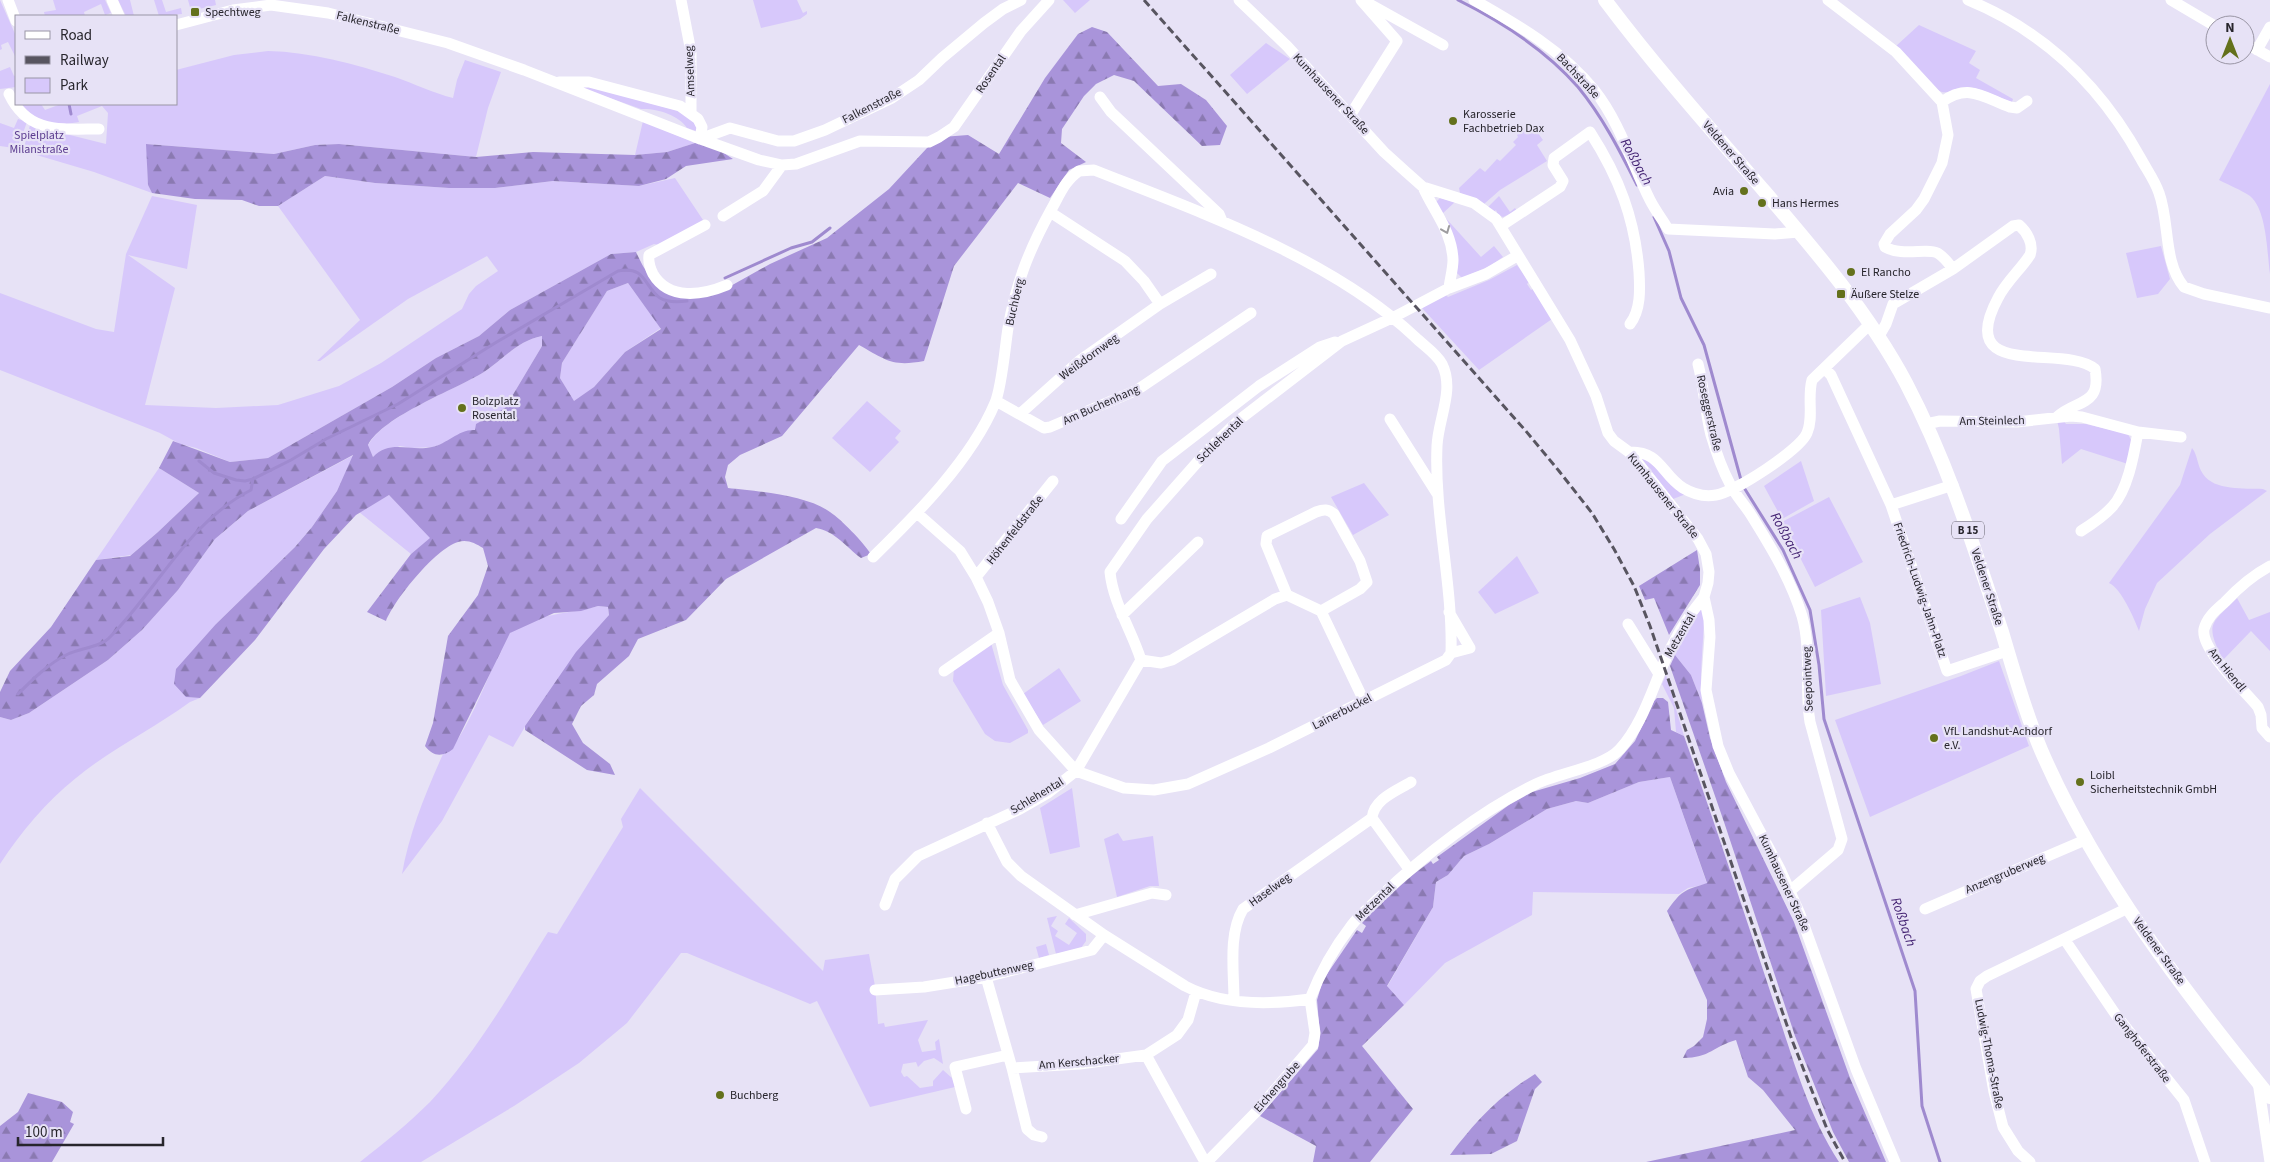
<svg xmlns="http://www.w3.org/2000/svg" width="2270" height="1162" font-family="'Source Sans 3',sans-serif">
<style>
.green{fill:#d7c8fb}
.forest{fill:url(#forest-firs);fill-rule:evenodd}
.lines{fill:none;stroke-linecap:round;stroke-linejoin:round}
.stream{stroke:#9f8acf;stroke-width:3}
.minor{stroke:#fff;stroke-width:11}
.major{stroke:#fff;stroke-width:14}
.rail{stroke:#585560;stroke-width:3;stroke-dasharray:8 4;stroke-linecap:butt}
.oneway{stroke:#9e9da0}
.poi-dot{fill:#64711c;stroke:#e7e2f6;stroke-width:2}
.labels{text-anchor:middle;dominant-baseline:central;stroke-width:4.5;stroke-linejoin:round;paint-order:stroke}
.shield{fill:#e7e2f6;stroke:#615e69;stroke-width:1}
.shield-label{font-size:11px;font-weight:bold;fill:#27252c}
.poi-label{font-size:12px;fill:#27252c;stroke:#e7e2f6;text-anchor:start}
.street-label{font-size:12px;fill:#27252c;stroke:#e7e2f6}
.park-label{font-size:12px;fill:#5c3d90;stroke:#e7e2f6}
.water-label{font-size:14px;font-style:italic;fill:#401f70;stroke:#e7e2f6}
</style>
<defs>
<pattern id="forest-firs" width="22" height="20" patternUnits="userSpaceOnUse" patternTransform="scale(1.25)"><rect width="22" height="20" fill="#a994da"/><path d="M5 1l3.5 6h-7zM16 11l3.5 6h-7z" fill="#8a79b1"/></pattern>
</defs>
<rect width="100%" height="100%" fill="#e7e2f6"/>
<path class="green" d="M0,0L16,36L15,56L8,42L1,45L2,49L0,50Z
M53,0H105L111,13L105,15L101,4L84,12L85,16H45L44,12L56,10Z
M118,0H130L134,16H126Z
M154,0H162L166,12L181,8L182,14L159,16Z
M188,0H215L216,5L191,11Z
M753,0H797L803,13L807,11V14L800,19L761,28Z
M1063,0H1090L1075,13Z
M1919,25L1976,51L1969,63L1980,70L1976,78L2013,99L2012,102C2000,98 1978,87 1966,87C1954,86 1948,98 1936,89L1896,46Z
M1266,43L1290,59L1247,94L1230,75Z
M268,51C311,52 354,64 395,77C415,84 433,93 453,98L457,80L465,60L501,72L488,108L476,157L339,144L315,145L274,154L147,144L148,185L152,193L94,172L23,151L30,125L106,144L108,113L102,106L77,116L79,122L60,125L38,122L21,104H41L45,110L61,104H176V70L234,55Z
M10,67L14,76L16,75V87L0,89V71Z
M576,83L690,114L697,128L696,131L687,128C679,115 656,108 641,109L573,85Z
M2270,84V274C2267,253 2267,210 2250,196C2241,190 2229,185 2219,180Z
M18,119L27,122L19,144L14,148L0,146V123L14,128Z
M643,121L695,143L667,152L635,155Z
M1530,122L1543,140L1537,145L1547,161L1500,190L1484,204L1460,193L1459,188L1480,168L1485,172L1497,159L1500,161L1516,145L1513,142L1518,137L1517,135Z
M325,176L375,183L449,188H495L553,181L639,186L675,178L705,223L659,245L654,244L636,252L611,254L510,310L479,336L436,358L392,387L268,458L230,462L196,448L180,444L160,433L0,370V293L96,329L114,332L126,254L152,196L197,205L187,269L128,255L175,288L145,405L216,408L278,405L339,386L381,363L462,309L469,294L476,286L498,271L487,256L408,299L320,361H317L360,320L278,206Z
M1499,196L1510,212L1515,208L1517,211L1503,217L1498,215L1496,210L1494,212L1488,207Z
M1440,198L1455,202L1442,214L1481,257L1494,246L1503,257L1490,266L1462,278L1455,271L1435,203Z
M2161,246L2170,279L2158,294L2137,298L2126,253Z
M1517,265L1529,282L1527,284L1531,290L1533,289L1552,319L1479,370L1422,308L1445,294L1448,297L1489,280Z
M628,283L661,328L625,352L594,387L574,402L560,378L562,363L607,291Z
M542,336V346L505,408L475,430L434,447L412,448L400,446L373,457L368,446C382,416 455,390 484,372C504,359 517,341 542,336Z
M867,401L901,431L895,438L899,442L870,472L832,438Z
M2057,420H2063L2066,424H2086L2128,434L2132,442L2128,464L2081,449L2062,464L2059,429Z
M2192,448C2198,455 2197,466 2203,474C2214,491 2245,488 2263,489L2267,491L2210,534L2157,583L2145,609L2139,631C2134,618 2121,588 2109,583L2180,485Z
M354,455L337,491L312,527L295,547L216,624L186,697L200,698L190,702C153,729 111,749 76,778C46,802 21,832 0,864V717L11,720L29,713L108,660L142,630L178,590L215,539L248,511Z
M1642,459H1646L1686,494L1673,499Z
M1801,461L1814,501L1782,519L1764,486Z
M159,468L199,493L158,532L131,555L96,560Z
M1364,483L1389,515L1353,535L1331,497Z
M389,495L431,538L411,554L359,512Z
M1829,497L1863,562L1815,587L1782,522Z
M1517,556L1539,593L1495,614L1478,592Z
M1860,597L1870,623L1881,684L1826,696L1821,610Z
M2237,598L2249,620L2270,612V651L2251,631L2223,660C2205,623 2210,625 2237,598Z
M598,606L608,607L609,615L532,715L513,747L489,735L442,821L402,874C409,833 426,792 443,754C462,749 491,668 501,649C504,644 507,636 511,632C535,613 570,614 598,606Z
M1701,609L1704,613C1704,642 1699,674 1702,703L1691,675L1675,655L1694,613Z
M991,643L1003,685L1028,730V733L1010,743L995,741L985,734L953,681L954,668Z
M1999,661L2029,746L1870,817L1835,720L1961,676Z
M1059,668L1081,701L1043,725L1023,694Z
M1666,675L1684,736L1676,732L1674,708L1662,684Z
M1670,777L1707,884L1688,888L1679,894L1533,892L1532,915L1445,963L1404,1005L1387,987L1433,907L1436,882L1448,875L1464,856L1489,844L1547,809L1576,801L1588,803L1639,782Z
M640,788L823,971L825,960L869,954L875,986L878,1024L884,1023L885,1027L928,1020L918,1040L922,1052L936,1050L935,1042L939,1039L943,1064L934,1058L924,1061L918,1067L916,1062L903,1064L901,1072L904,1077L907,1076L920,1088L933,1086V1081L943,1070L952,1078L955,1087L870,1107L817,1001L810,1004L687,953H681L627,1023L579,1063L514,1106L421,1162H360C384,1143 408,1124 430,1102C477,1052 512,990 548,932L557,934L623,827L621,819Z
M1072,788L1080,847L1050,854L1040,808Z
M1118,833L1123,841L1153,836L1159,886H1150L1117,897L1104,839Z
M1057,916L1051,926L1058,931L1055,936L1069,945L1077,933L1065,924L1069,918L1086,934V941L1081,948L1056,954L1047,918Z
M1046,944L1049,955L1039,958L1036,947Z"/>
<path class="forest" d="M1092,27L1107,32L1158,86L1181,84L1206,100L1227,126L1220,145L1202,146L1134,81L1114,75L1096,84L1084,96L1062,129L1061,143L1086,162L1069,170L1050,198L1018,183L954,266L924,361C892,367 886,360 859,345L782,436L740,455L728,465L725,477L728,488C756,491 807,495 830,512C842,520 862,541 871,554L861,558C846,547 835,531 816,528L726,579L686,620L638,639L629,656L597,684L594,695L581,706L572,724L583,743L610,764L615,775L587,770L525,730V726L576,652L609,615L608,607L598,606L581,611L554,613L510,633L453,749C443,757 433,757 425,746L433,723L448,636L478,595L488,566L483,548C475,543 467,539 458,542C435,549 395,599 386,621L367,612L411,554L430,538L389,495L356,515L324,549L255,640L200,698L186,697L174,684L176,669L216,624L295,547L312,527L337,491L353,455L248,511L215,539L178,590L142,630L108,660L29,713L11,720L0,717V692L10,671L51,627L96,560L130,556L158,532L199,493L159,468L173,441L230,462L268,458L392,387L436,358L479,336L510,310L611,254L636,252C643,267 651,282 665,292L727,288L770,264L827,238L889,189L927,148L942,137L968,135L999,154L1045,78L1078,34ZM628,283L661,329L625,352L594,387L574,401L560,378L562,363L607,291ZM542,336V346L505,408L476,424L475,430C459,429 447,444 432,447C410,452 390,439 373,457L368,445C383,416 455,390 484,372C504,359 517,341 542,336Z
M695,143L713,146L733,159L686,166L666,179L639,186L553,181L495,188H449L375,183L325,176L278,206H259L242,200L195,199L152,193L148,185L146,144L274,154L315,145L339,144L476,157L533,152L635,155L667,152Z
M1697,550L1700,569V585L1669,635L1654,598L1645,600L1639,586Z
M1675,655L1691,675L1702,703L1710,738L1726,782L1794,922L1850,1078L1886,1162H1849L1833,1132L1795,1036L1724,822L1670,666Z
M1657,698H1663L1668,702L1671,730L1684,736C1715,824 1744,912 1773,1000C1792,1054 1807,1113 1839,1162H1646L1795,1130L1763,1090L1748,1077L1736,1040C1714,1046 1710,1058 1683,1058L1687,1050L1694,1046L1703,1037L1707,1019V1000L1667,911C1682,890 1683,891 1707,883L1670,777L1639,782L1588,803L1576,801L1547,809L1489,844L1464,856L1448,875L1436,882L1433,907L1387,986L1404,1005L1362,1046L1413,1109L1370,1162H1313L1316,1146L1260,1116L1318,1049L1320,1035L1317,1000L1323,980L1357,930L1362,933L1366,926L1362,923L1394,889L1431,861L1433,864L1439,860L1437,857L1509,805L1532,792L1580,778L1615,764L1635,741L1654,701Z
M1535,1074L1542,1082L1535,1089L1517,1141L1491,1154L1450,1155C1477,1120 1497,1098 1535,1074Z
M28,1093L62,1102L73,1112L70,1122L74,1124L52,1162H0V1126L18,1112Z"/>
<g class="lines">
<path class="stream" d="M1458,0C1502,22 1545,49 1578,87C1602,116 1620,151 1637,185
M69,104L71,114
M1654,217L1669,251L1681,298L1704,345L1741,480
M725,278L791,248L812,242L830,228
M199,461L214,473L236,480L245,481L253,479L291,460L326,439L398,404L495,343L618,271C646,265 644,287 660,298C668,303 679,302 687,301
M1743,486L1783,550L1810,610L1819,665L1824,719L1915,991L1922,1106L1940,1162
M18,694C33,679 49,663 68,654C81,648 101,647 110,637C158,589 188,522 251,490L253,479"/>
<path class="minor" d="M8,0L16,21
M112,0L119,16
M681,0L691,52V112
M1239,0L1287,46L1384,152L1405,171L1423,187L1474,203L1496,219L1570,340L1596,396L1608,433L1614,441L1629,452L1698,539L1706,554L1709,572L1708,583L1704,597L1709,620L1710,637L1706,690L1718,746L1729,773L1780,869L1800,914L1856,1069L1895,1162
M1474,0C1518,25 1562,50 1595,91C1620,123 1632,164 1650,200C1655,210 1662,219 1668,229L1775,234L1799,232
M1828,0L1896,52L1942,102L1948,135L1942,163L1924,199L1916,210L1890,234L1884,244L1885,247C1902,257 1930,247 1939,254C1945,258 1949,264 1953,269L1893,304L1886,324L1879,336
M1968,0C2046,32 2101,86 2141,159C2147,170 2155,181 2159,193C2170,223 2163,262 2184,287L2204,294L2270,308
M2171,0L2215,26
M1364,1L1443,45
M176,25L233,10L271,5L328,13L448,43L524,70L695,137L759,160L782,165L796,164L860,141L929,142L939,137L954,127L1021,31L1049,0
M2245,43L2270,57
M2257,50L2270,27
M559,82H589L680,106L698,119L702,127L700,139
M9,94C28,134 61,129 99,129
M1100,97L1111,112L1219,214L1222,221
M1942,102C1968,83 1983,97 2010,107L2017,108L2027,101
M1351,114L1397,41L1361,0
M700,139L730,128L778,141H794L825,130L892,98L919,80L942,58L984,23L1003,9L1021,0
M1423,187C1434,212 1452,231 1453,260C1453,269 1450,279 1449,288
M1050,212L1125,261L1144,281L1160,304
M723,216L763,191L782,165
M705,225L649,255C648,262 650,268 653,274C669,301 703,295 727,285
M1501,226L1560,187L1563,181L1553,165L1554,158L1590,132C1619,177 1635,219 1639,272C1640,289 1641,310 1630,324
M1953,269L2013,226L2019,225C2027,232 2034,244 2030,255C2021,269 2006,282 1998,298C1953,382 2064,343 2095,369C2102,407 2076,399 2057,417
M1698,364C1704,387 1705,412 1711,435C1716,452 1722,469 1730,484C1735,495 1745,505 1751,515C1771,547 1791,580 1802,616C1812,651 1804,687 1810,722L1842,839L1838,850L1790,891
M1825,369L1831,375L1891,505L1947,671L2007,651
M996,401L1044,428L1050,427L1137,390L1251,313
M1021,413L1079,361L1160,304L1211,274
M1390,419L1438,495
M1926,424L1940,421L2017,422L2071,416L2082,417L2138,432L2181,437
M1629,452C1661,451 1661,474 1683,488C1693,494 1705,497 1716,495C1735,492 1800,450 1807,433C1814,417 1807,398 1812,380L1870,324
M1891,505L1953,485
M1121,519L1162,461L1259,386L1320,347L1335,342
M2081,531C2092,524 2103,517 2112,507C2128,490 2134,454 2138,432
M873,557C917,514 971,460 995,403C1002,386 1005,347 1008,328C1016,283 1029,250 1051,210C1059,196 1065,180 1079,171L1094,170C1200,212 1331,258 1415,337C1423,345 1437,354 1442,364C1455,390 1438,419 1437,446C1434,515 1453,584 1451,653L1446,660L1269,748L1188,784L1154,790L1124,788L1076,771L1039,730L1010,680L999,633L988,602L976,577L960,551L917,513
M2270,566C2253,575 2238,588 2225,602C2216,610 2207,617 2204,629C2200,649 2245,691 2258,707L2261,715L2262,728L2270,737
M976,577L1053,481
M1287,595L1266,544L1267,536L1316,512C1324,509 1328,509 1334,514L1360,561L1367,582L1360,589L1321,611
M1449,612L1470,648L1451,653
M1122,615L1198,542
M1628,624L1659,674
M1141,660L1161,663L1172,660L1275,599L1287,595L1321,611L1364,701
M944,671L999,633
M1372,818C1374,799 1396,791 1411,782
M987,823L1007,862L1021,876L1104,935L1185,986C1223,1006 1269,1005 1310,999C1320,973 1334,948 1351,926C1359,915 1371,906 1380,897C1424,855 1482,810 1536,784C1558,773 1604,767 1620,749C1641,726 1651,693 1663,665C1673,641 1687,617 1704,597
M885,905L895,879L918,856L1020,809L1048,793L1076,771L1141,660C1132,631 1113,603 1110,572L1147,519L1209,449L1239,420L1342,341L1394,317L1449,288L1486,274L1517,256
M1925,909L2085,840
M1075,915L1152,893L1166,895
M2065,940L2116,1015L2184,1100L2205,1162
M986,977L1012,1068L1080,1064L1146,1055L1177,1035L1188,1020L1196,992
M875,990L924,987L986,977L1092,950L1104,935
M1234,1000C1234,972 1228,934 1243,909L1372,818L1409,869
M1146,1055L1205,1162
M1012,1068L1027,1129L1034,1135L1042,1137
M2258,1082L2270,1162
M966,1109L955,1067L1008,1055
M1207,1162L1255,1113L1313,1045L1315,1033L1310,999
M2030,1162L2018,1151L2003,1127L1994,1092L1976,989L1980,981L1987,976L2128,908"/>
<path class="major" d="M1605,0C1653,64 1706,124 1759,185C1813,248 1867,310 1906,383C1948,463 1974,547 2002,632C2014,672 2025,712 2041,750C2096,877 2183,990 2270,1097"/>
<path class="rail" d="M1144,0L1525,430L1559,471L1592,513L1614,549L1634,586L1650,626L1792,1040L1827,1129L1845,1162"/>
</g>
<defs><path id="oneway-chevron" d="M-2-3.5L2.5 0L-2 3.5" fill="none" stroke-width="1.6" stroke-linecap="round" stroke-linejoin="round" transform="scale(1.25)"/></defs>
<use class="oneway" href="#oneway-chevron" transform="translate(1446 230) rotate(68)"/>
<g class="poi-dot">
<rect x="190" y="7" width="10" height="10" rx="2.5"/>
<circle cx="1453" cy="121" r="5"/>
<circle cx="1744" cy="191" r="5"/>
<circle cx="1762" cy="203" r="5"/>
<circle cx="1851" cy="272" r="5"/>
<rect x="1836" y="289" width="10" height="10" rx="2.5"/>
<circle cx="462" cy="408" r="5"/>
<circle cx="1934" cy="738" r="5"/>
<circle cx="2080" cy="782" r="5"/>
<circle cx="720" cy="1095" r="5"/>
</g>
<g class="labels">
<rect class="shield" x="1952" y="521.5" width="32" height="17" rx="4"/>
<g class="shield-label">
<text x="1968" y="530">B 15</text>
</g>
<g class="poi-label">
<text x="205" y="12">Spechtweg</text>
<text x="1463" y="114">Karosserie<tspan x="1463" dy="14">Fachbetrieb Dax</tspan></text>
<text x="1734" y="191" text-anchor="end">Avia</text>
<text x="1772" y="203">Hans Hermes</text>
<text x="1861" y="272">El Rancho</text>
<text x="1851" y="294">Äußere Stelze</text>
<text x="472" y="401">Bolzplatz<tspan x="472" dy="14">Rosental</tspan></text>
<text x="1944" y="731">VfL Landshut-Achdorf<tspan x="1944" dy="14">e.V.</tspan></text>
<text x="2090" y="775">Loibl<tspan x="2090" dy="14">Sicherheitstechnik GmbH</tspan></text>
<text x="730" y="1095">Buchberg</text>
</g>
<g class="street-label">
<text transform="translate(368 23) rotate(14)">Falkenstraße</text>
<text transform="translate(690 71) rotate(-92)">Amselweg</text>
<text transform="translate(991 74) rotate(-56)">Rosental</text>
<text transform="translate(1578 76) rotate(47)">Bachstraße</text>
<text transform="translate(1331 94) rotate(47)">Kumhausener Straße</text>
<text transform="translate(872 106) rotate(-27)">Falkenstraße</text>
<text transform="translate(1731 153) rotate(49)">Veldener Straße</text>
<text transform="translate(1015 302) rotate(-77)">Buchberg</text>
<text transform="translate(1089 357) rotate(-36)">Weißdornweg</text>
<text transform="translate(1101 405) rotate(-24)">Am Buchenhang</text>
<text transform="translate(1709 413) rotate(77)">Roseggerstraße</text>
<text transform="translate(1992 421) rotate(-1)">Am Steinlech</text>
<text transform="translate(1220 440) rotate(-44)">Schlehental</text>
<text transform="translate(1663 496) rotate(51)">Kumhausener Straße</text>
<text transform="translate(1015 530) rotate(-52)">Höhenfeldstraße</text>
<text transform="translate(1987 587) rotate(72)">Veldener Straße</text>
<text transform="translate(1920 590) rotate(71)">Friedrich-Ludwig-Jahn-Platz</text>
<text transform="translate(1680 635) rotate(-60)">Metzental</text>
<text transform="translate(2227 670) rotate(51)">Am Hiendl</text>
<text transform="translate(1808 679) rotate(-92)">Seepointweg</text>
<text transform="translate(1342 712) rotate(-27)">Lainerbuckel</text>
<text transform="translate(1037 796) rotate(-31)">Schlehental</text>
<text transform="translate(2005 874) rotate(-23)">Anzengruberweg</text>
<text transform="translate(1784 883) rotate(65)">Kumhausener Straße</text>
<text transform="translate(1270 890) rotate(-36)">Haselweg</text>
<text transform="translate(1375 902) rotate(-44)">Metzental</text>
<text transform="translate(2159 951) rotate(54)">Veldener Straße</text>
<text transform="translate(994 973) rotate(-12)">Hagebuttenweg</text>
<text transform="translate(2142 1048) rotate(52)">Ganghoferstraße</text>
<text transform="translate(1989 1054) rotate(79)">Ludwig-Thoma-Straße</text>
<text transform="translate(1079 1062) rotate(-5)">Am Kerschacker</text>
<text transform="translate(1277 1087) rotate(-49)">Eichengrube</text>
</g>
<g class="park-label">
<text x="39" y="135">Spielplatz<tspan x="39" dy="14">Milanstraße</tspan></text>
</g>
<g class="water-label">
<text transform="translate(1636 162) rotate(61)">Roßbach</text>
<text transform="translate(1786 536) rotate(61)">Roßbach</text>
<text transform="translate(1903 922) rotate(71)">Roßbach</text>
</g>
</g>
<rect x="15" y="15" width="162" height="90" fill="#e7e2f6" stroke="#9a96a5"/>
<rect x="25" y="31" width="25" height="8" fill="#ffffff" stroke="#9a96a5"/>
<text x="60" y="40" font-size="15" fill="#27252c">Road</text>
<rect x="25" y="56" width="25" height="8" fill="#585560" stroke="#9a96a5"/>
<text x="60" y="65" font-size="15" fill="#27252c">Railway</text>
<rect x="25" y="78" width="25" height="15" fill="#d7c8fb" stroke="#9a96a5"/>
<text x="60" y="90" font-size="15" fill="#27252c">Park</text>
<g transform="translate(2230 40)"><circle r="24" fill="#e7e2f6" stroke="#9a96a5"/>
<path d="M0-4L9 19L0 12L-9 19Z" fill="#64711c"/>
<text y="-8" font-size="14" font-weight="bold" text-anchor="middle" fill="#27252c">N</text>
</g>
<path d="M18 1137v8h145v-8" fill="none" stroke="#27252c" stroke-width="2.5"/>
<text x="25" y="1137" font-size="15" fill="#27252c" stroke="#e7e2f6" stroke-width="4" paint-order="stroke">100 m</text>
</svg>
